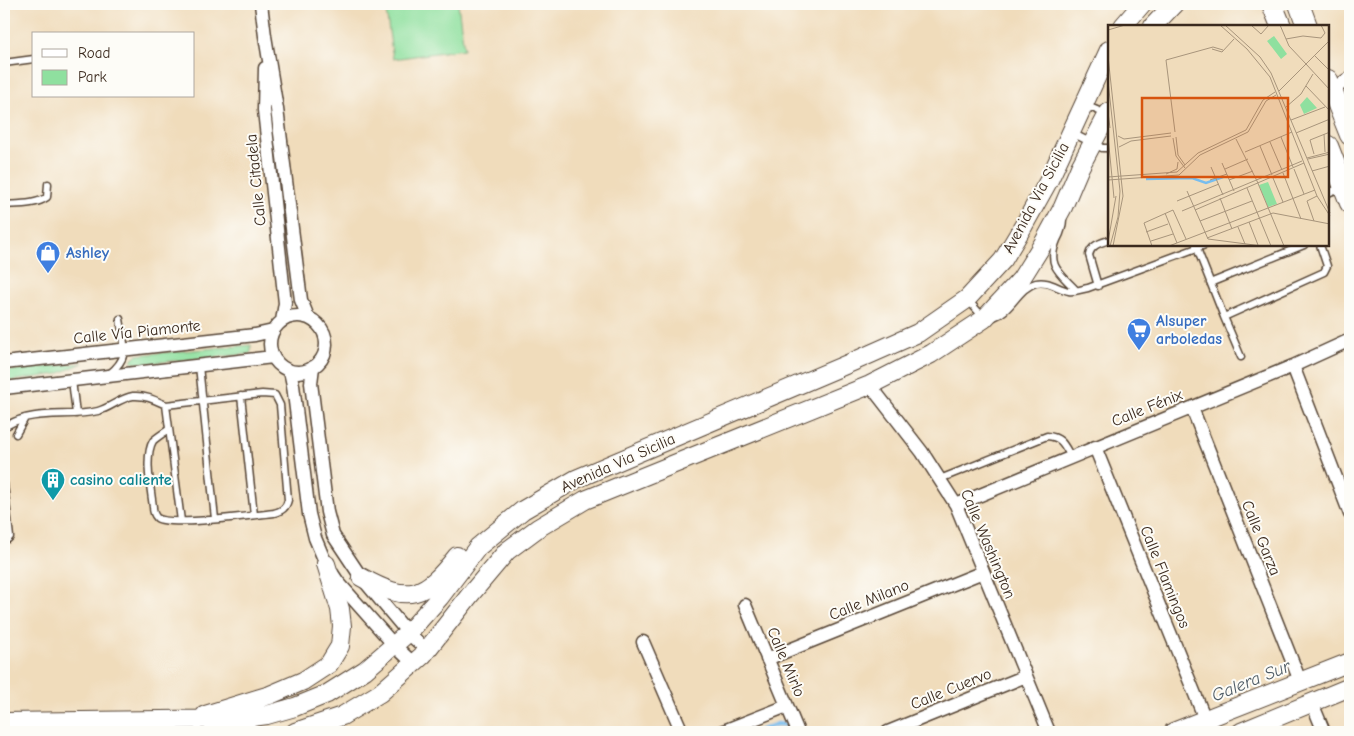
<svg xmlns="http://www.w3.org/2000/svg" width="1354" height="736" font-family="'Comic Neue',sans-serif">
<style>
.green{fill:#8fe09f;stroke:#65855e}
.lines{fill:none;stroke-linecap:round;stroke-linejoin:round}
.stream{stroke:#77bdee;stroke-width:4.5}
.lane-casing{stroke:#564536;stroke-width:9}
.street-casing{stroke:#564536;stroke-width:15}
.secondary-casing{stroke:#564536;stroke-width:20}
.primary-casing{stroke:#564536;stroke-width:22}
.lane{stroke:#fff;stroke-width:6}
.street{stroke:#fff;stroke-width:12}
.secondary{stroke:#fff;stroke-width:18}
.primary{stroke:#fff;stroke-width:20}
.labels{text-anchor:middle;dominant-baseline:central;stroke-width:4;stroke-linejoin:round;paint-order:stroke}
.street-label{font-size:16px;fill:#3b2a1e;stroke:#fdfcf7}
.shop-label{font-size:16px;font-weight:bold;fill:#366cbe;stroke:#fdfcf7;text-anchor:start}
.culture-label{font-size:16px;font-weight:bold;fill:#0d838f;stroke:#fdfcf7;text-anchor:start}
.water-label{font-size:18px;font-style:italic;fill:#505d67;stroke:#fdfcf7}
.inset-river{fill:none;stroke:#77bdee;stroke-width:2.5}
.inset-road{fill:none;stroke:#a8957c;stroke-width:1}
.view{fill:#d7540e;fill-opacity:0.15;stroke:#d7540e;stroke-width:2.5}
.inset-edge{fill:none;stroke:#3b2a1e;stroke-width:2.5}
</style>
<rect width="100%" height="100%" fill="#fdfcf7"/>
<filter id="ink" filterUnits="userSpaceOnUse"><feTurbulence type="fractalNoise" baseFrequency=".02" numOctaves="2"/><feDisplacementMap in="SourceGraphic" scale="10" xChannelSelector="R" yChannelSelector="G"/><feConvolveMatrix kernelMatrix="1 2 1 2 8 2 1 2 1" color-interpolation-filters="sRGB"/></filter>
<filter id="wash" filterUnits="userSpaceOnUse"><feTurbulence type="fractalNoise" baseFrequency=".0096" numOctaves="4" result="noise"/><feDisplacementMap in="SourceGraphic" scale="20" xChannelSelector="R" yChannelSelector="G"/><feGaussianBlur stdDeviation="1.12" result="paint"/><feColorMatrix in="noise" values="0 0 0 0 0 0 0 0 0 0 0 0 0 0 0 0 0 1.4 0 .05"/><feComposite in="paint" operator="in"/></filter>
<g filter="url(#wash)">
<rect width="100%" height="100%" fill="#f0dcbb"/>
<path class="green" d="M385,4H458L464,49L393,59Z
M251,345V352L249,354L150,363H134L131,360L136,355Z
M83,363L58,374L4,382V371Z"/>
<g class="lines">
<path class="stream" d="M756,732L777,724L788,725L793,730"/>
</g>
</g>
<g filter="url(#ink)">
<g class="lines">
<defs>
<path id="lane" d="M4,63L34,59
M1085,105L1106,114
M1072,133L1102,148H1109
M1328,193L1340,188
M4,205C18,204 36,205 47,197L48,184
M1063,218C1063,226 1061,233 1057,240C1046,266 1060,273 1076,290
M1196,246L1224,317L1324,272L1327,266L1320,245
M1210,283L1304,245
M1098,286L1089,255C1091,245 1100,243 1109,240
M968,300L983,317
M994,317C1012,311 1018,288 1036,283C1048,280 1058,289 1069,291C1075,292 1082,289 1088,288L1205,245
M1224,317L1241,357
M199,366L215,519
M109,374C131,357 124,344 120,319
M72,380L76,414
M241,396L254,515
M166,405L181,521
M8,425C34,409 69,418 98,411C110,408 120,398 133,396C145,395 155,400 166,405L262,394L275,395L280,405L288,500C286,508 282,511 274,513C255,515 170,527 157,518C154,515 153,511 153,507C151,490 144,456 153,441C157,437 164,433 169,429
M16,434L25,418
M940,479L1047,436C1062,437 1064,445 1071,457
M4,484L10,537L8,539L4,540"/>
<path id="street" d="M261,4L265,36L277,109L301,300L308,317
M265,68L264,110L285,303L282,321
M1332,90L1350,78
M270 344a28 28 0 1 1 56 0a28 28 0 1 1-56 0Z
M4,363L255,335L273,331
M1293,366L1350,514
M313,367L311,383L327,512L333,535L361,577L408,633L427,650
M290,371L293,385L309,514L315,538L326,564L338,582L394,645L414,664
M870,385L922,452L956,505L1049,732
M4,388L273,357
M1192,408L1300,681
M1095,447L1205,719
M956,505L1293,366L1350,340
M745,605L798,732
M643,642L682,732
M767,659L983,572
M1312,703L1324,732
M721,732L787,706
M888,732L1026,676"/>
<path id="secondary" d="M1123,26L1142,4
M1153,26L1174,4
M361,577C409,604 424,598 457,556
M205,715L270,695L303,681L329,664L340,646L342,626L340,609L326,564
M4,722L239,719L267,715L295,707L327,694L365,670L408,633L440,597L478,547L523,510L576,479L857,360L918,333L967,299L1003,260L1024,225L1049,180L1109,50
M295,732L342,716L380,693L423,655L470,595L507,551L538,528L585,500L870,385L931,354L984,319L1021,279L1044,242L1063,207L1080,167L1109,112
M1173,732L1350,662
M1241,732L1350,687"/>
<path id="primary" d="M1272,4L1281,26
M1299,4L1307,26
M1328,80L1350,135
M1328,146L1350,203"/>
</defs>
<use href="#lane" class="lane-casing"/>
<use href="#street" class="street-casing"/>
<use href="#secondary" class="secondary-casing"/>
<use href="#primary" class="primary-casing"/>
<use href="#lane" class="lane"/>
<use href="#street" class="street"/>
<use href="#secondary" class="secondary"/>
<use href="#primary" class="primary"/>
</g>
</g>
<defs>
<symbol id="shop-pin" viewBox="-11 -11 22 30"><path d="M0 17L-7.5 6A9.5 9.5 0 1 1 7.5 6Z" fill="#3f7fe0" stroke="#fdfcf7"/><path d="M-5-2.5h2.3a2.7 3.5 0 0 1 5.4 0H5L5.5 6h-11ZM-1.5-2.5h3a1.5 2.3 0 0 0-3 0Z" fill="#fff"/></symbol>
<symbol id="supermarket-pin" viewBox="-11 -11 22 30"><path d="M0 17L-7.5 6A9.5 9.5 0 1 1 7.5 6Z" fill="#3f7fe0" stroke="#fdfcf7"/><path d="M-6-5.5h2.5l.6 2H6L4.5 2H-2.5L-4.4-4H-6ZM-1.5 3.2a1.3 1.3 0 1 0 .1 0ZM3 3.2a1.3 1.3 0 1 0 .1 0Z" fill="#fff"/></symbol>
<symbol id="building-pin" viewBox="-11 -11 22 30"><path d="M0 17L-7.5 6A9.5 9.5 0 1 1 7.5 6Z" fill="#0f9aa8" stroke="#fdfcf7"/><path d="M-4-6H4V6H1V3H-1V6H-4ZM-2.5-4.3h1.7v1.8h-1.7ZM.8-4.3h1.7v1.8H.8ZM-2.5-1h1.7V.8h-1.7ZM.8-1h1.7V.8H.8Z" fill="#fff"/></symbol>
</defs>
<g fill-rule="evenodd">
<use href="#shop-pin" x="34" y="239" width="28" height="38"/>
<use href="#supermarket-pin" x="1125" y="316" width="28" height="38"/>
<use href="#building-pin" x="39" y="466" width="28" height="38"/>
</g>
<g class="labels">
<g class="street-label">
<text transform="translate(256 180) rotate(-96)">Calle Citadela</text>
<text transform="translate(1036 198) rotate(-62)">Avenida Via Sicilia</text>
<text transform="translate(137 332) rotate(-6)">Calle Vía Piamonte</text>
<text transform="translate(1147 408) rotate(-22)">Calle Fénix</text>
<text transform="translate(618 463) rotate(-24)">Avenida Via Sicilia</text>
<text transform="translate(1261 538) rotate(68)">Calle Garza</text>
<text transform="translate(988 544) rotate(67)">Calle Washington</text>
<text transform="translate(1165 577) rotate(68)">Calle Flamingos</text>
<text transform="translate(869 600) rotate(-22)">Calle Milano</text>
<text transform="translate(786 662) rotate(67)">Calle Mirlo</text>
<text transform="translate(951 689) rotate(-22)">Calle Cuervo</text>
</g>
<g class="shop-label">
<text x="66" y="253">Ashley</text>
<text x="1156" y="321">Alsuper<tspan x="1156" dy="18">arboledas</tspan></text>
</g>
<g class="culture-label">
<text x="70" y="480">casino caliente</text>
</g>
<g class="water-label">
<text transform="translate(1251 681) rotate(-22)">Galera Sur</text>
</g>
</g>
<g transform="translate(1108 25)">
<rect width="221" height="221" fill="#f0dcbb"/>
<path d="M166,11L179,29L173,34L159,16ZM199,72L209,83L196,89L192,80ZM160,157L169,179L160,182L151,160Z" fill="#8fe09f"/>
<path class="inset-river" d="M38,154L84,153L98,158L115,152"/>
<path class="inset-road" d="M112,0L139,24L162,52L209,171L222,191M117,0L152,32L163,48L222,188M143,0L153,9L161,0M172,0L181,21L198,39M0,5L17,0M178,14L195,11L213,13L217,8L213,0M104,24L114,27L126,14M0,31L15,171L5,221M207,31L222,46M198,39L222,65M0,56L12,166L10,192L2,221M198,61L222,86M171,66L222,15M178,82L193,69L205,49M0,87L2,103M183,95L217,82M67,107L58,35L105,22L115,25M188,108L222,94M216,109L217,127M0,111L6,173M10,111L16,114L63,108M68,112L70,130L77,140M173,112L185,142M65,113L68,131L77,143M128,114L149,156M162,117L174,145M152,121L164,150M11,122L23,116L63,111M137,127L184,107M206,129L202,115L222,107M199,133L222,127M200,134L222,129M114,138L126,166M103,142L115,170M117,144L140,134M186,144L196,169M204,146L222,141M175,148L193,194M58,149L69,144L70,137M0,152L69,147L90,128L138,105L155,75L167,67M165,153L175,177M0,155L71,150L92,130L140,107L158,76L168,70M102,155L119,149M121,155L145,146M149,156L176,221M139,163L163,221M79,166L100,214L154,221M112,173L124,204M69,176L111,159M87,185L196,138M74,186L194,136M57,188L69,218M92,196L144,176M206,196L199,176L209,171M141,197L150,220M130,202L137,219M38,207L60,199M99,213L165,188L222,199M43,216L65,209M0,217L8,171M44,221L36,198L65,185L78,214M61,221L207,165"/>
<path class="view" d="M34,73H180V152H34Z"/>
<rect width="221" height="221" class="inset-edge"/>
</g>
<rect width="1354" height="736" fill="none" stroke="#fdfcf7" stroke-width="20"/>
<rect x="32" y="32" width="162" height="65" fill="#fdfcf7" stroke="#afa8a0"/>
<rect x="42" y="49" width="25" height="8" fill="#ffffff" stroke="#afa8a0"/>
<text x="78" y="58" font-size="15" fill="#3b2a1e">Road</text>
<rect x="42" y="70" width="25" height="15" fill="#8fe09f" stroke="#afa8a0"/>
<text x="78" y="82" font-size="15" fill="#3b2a1e">Park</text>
</svg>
